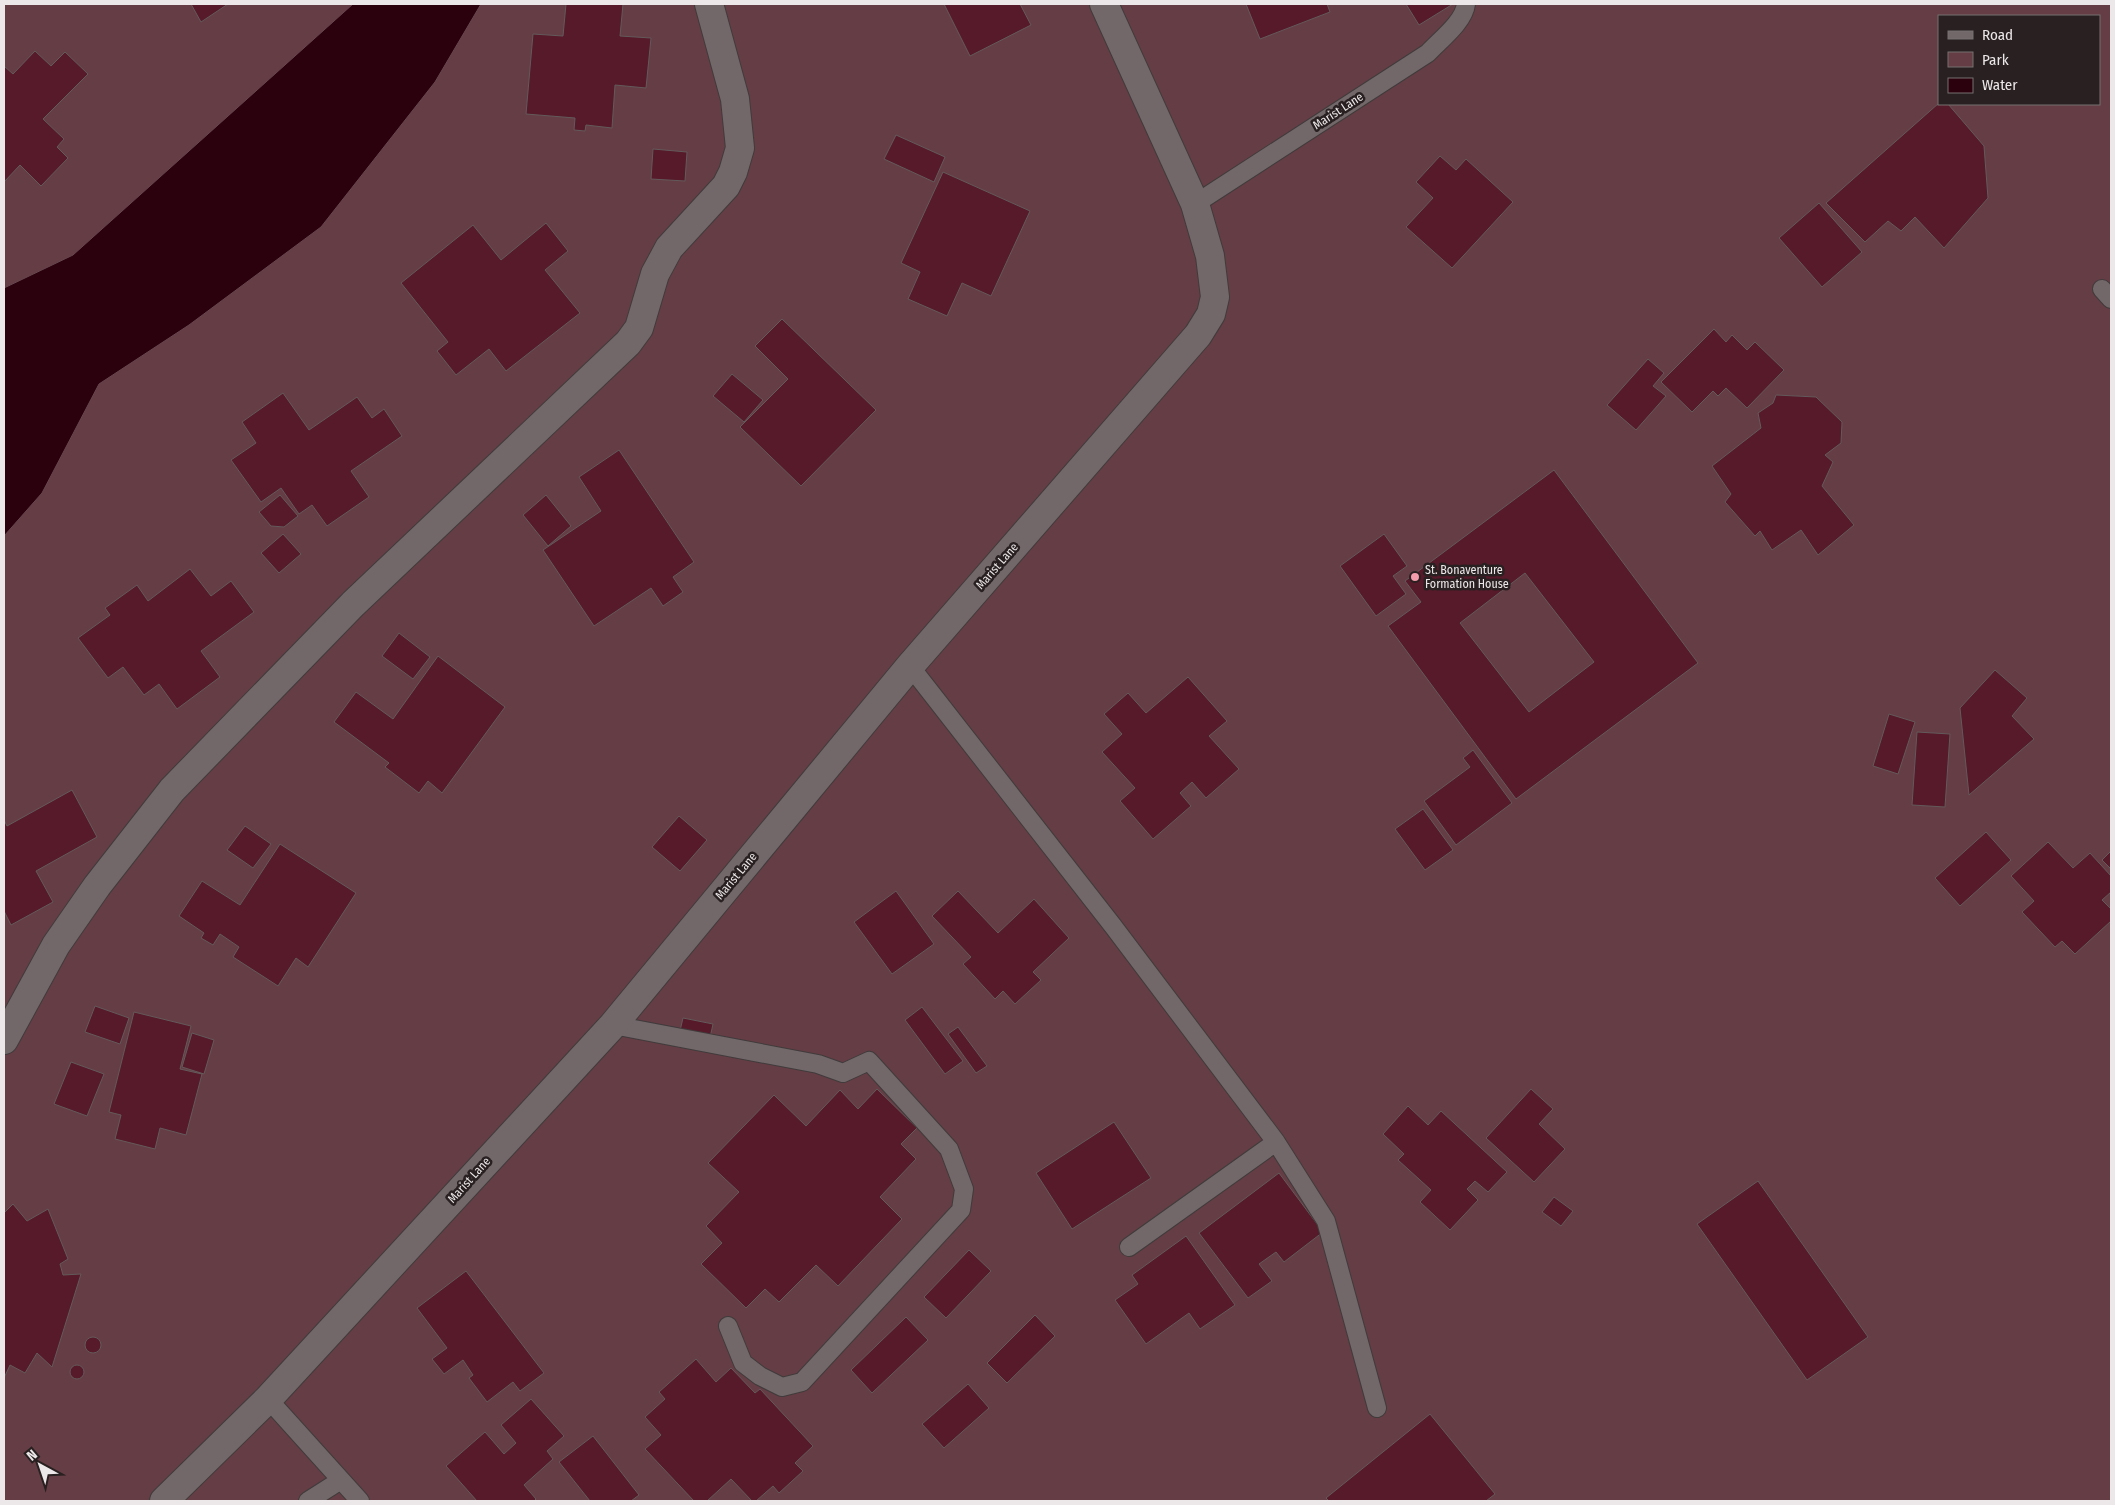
<svg xmlns="http://www.w3.org/2000/svg" width="2115" height="1505" font-family="'Fira Sans Condensed',sans-serif">
<style>
.green{fill:#653d45;fill-rule:evenodd}
.water{fill:#2c010e;stroke:#66464f}
.building{fill:#571a2b;stroke:#635a5b;fill-rule:evenodd}
.lines{fill:none;stroke-linecap:round;stroke-linejoin:round}
.service-casing{stroke:#403b3c;stroke-width:20}
.minor-casing{stroke:#403b3c;stroke-width:30}
.service{stroke:#72686a;stroke-width:18}
.minor{stroke:#72686a;stroke-width:28}
.poi-dot{fill:#f39aab;stroke:#282021;stroke-width:2}
.labels{text-anchor:middle;dominant-baseline:central;stroke-width:5;stroke-linejoin:round;paint-order:stroke}
.street-label{font-size:12px;fill:#ece7e8;stroke:#282021}
.poi-label{font-size:12px;fill:#ece7e8;stroke:#282021;text-anchor:start}
</style>
<rect width="100%" height="100%" fill="#282021"/>
<path class="green" d="M4,4H2111V1501H4ZM1939,16H2099V104H1939Z"/>
<path class="water" d="M353,4H481L435,82L321,227L189,325L99,384L42,493L4,536V288L73,255Z"/>
<path class="building" d="M191,4H228L201,22Z
M566,4H623L620,36L651,38L646,88L615,85L612,128L586,125L585,131L574,130L575,118L526,114L533,34L563,36Z
M944,4H1020L1031,25L970,56Z
M1246,4H1327L1330,12L1260,39Z
M1406,4H1453L1419,25Z
M35,51L51,66L65,52L88,74L43,119L64,139L57,147L68,158L41,186L20,165L4,182V66L13,74Z
M1939,103L1948,104L1984,146L1988,198L1944,248L1915,217L1901,231L1888,221L1865,242L1826,203Z
M896,135L945,157L934,182L884,159Z
M653,149L687,152L685,181L651,179Z
M1440,156L1456,170L1466,159L1513,202L1452,268L1406,227L1433,198L1416,182Z
M943,172L1030,211L991,296L962,283L947,316L908,299L920,272L901,263Z
M1819,203L1862,252L1822,287L1779,238Z
M546,223L568,251L545,270L580,313L506,371L489,349L456,375L437,351L448,342L401,283L473,225L501,260Z
M782,319L876,410L801,486L740,427L788,379L755,346Z
M1714,329L1726,342L1732,335L1747,350L1755,342L1784,370L1747,408L1726,388L1718,396L1713,391L1692,412L1661,382Z
M1648,359L1664,373L1653,386L1666,396L1636,430L1607,405Z
M732,374L763,400L744,422L713,396Z
M283,393L309,430L357,397L372,418L384,409L402,436L351,471L369,497L327,526L312,505L299,514L281,488L261,502L231,460L256,443L242,422Z
M1776,395L1816,397L1842,422L1841,443L1825,455L1833,462L1822,486L1854,525L1818,555L1801,530L1772,550L1760,531L1755,536L1725,502L1731,494L1712,466L1761,428L1758,413L1773,403Z
M619,450L694,562L673,577L683,592L663,606L651,588L594,626L543,550L601,511L579,477Z
M1554,470L1698,663L1516,799L1388,626L1421,602L1405,581ZM1525,573L1594,662L1529,712L1460,623Z
M280,495L298,516L284,527L271,526L259,512Z
M546,495L571,526L548,546L523,515Z
M283,534L301,554L279,573L261,553Z
M1384,534L1407,566L1393,576L1406,594L1376,616L1340,566Z
M190,569L211,596L231,581L254,612L201,651L220,677L177,709L159,684L144,695L123,667L108,678L78,638L110,615L105,608L137,585L148,601Z
M399,633L430,657L413,679L382,656Z
M438,656L505,707L442,793L428,781L419,793L385,767L389,763L334,722L356,692L393,719Z
M1995,670L2027,698L2012,716L2034,739L1969,795L1960,708Z
M1188,677L1227,721L1209,736L1239,769L1206,798L1192,782L1180,793L1191,806L1153,839L1120,801L1135,788L1102,752L1122,734L1104,714L1128,693L1146,713Z
M1889,714L1915,722L1898,774L1873,766Z
M1917,732L1950,734L1945,807L1912,805Z
M1473,750L1512,803L1456,845L1424,801L1470,767L1463,758Z
M72,790L97,837L36,871L53,902L11,925L4,911V820L7,826Z
M1423,809L1453,850L1425,870L1395,829Z
M679,816L707,840L680,871L652,847Z
M245,826L271,844L253,868L227,850Z
M1986,832L2011,860L1960,906L1935,878Z
M2048,842L2073,868L2090,853L2111,876V892L2102,900L2111,909V921L2075,954L2062,941L2055,947L2022,912L2034,901L2011,876Z
M280,844L356,893L308,967L296,958L278,986L233,957L239,947L220,934L213,945L201,938L204,933L179,916L202,881L240,905Z
M2111,851V869L2102,860Z
M896,891L934,944L892,974L854,922Z
M958,891L998,933L1034,899L1069,938L1033,972L1041,980L1015,1004L1003,991L995,999L963,964L971,957L932,916Z
M95,1006L129,1018L120,1044L85,1032Z
M922,1007L963,1061L945,1074L905,1020Z
M134,1012L191,1026L180,1069L202,1074L186,1135L160,1128L155,1149L115,1139L121,1115L109,1112Z
M683,1018L713,1024L709,1042L679,1035Z
M958,1027L987,1066L976,1073L948,1034Z
M192,1033L214,1040L204,1074L182,1067Z
M71,1062L104,1074L87,1116L54,1104Z
M877,1089L917,1128L901,1144L916,1159L880,1197L902,1219L838,1286L816,1265L779,1302L765,1289L746,1308L701,1264L722,1243L706,1226L739,1192L708,1163L774,1095L806,1126L840,1090L858,1109Z
M1531,1089L1553,1109L1539,1124L1565,1149L1534,1182L1486,1138Z
M1408,1106L1428,1125L1441,1111L1507,1172L1488,1192L1475,1181L1467,1189L1478,1200L1450,1230L1420,1202L1431,1190L1398,1160L1404,1154L1383,1134Z
M1114,1122L1151,1178L1072,1229L1036,1173Z
M1279,1173L1323,1232L1284,1262L1276,1252L1259,1264L1272,1281L1248,1298L1199,1233Z
M1758,1181L1868,1337L1807,1380L1697,1224Z
M1554,1197L1573,1211L1561,1226L1542,1212Z
M13,1204L27,1221L48,1209L68,1259L60,1264L63,1275L81,1274L52,1367L37,1353L25,1373L10,1365L4,1378V1213Z
M1186,1236L1235,1305L1200,1329L1189,1313L1146,1344L1115,1300L1138,1284L1132,1275Z
M969,1250L991,1271L946,1318L924,1297Z
M466,1271L544,1373L520,1391L513,1382L487,1402L469,1378L473,1375L463,1360L444,1374L432,1359L447,1348L417,1308Z
M1035,1315L1055,1336L1007,1383L987,1363Z
M906,1317L928,1340L872,1393L851,1370Z
M85 1345a8 8 0 1 1 16 0a8 8 0 1 1-16 0Z
M696,1359L716,1382L731,1368L755,1393L760,1389L813,1446L795,1463L803,1471L779,1493L773,1486L756,1501H752L731,1479L707,1501H694L645,1449L661,1435L645,1417L665,1399L659,1392Z
M70 1372a7 7 0 1 1 14 0a7 7 0 1 1-14 0Z
M968,1384L989,1408L944,1448L922,1424Z
M531,1399L564,1436L547,1451L553,1459L524,1485L536,1499L534,1501H477L446,1466L485,1432L504,1454L516,1443L501,1425Z
M1430,1414L1495,1494L1486,1501H1329L1326,1498Z
M593,1436L639,1495L631,1501H590L559,1462Z"/>
<g class="lines">
<defs>
<path id="service" d="M1195,204L1428,53C1440,40 1464,22 1466,4
M2102,289L2111,299
M910,666L1113,926L1276,1142L1129,1247
M613,1025L818,1064L843,1073L869,1061L949,1149L964,1189L961,1210L802,1382L782,1387L760,1376L743,1363L728,1326
M1276,1142L1326,1221L1377,1408
M268,1399L360,1501
M308,1501L341,1480"/>
<path id="minor" d="M4,1040L56,945L97,886L172,790L353,604L628,343L639,328L655,274L669,248L726,186L733,172L740,148L735,99L709,4
M164,1501L268,1399L613,1025L910,666L1198,335L1211,314L1215,297L1210,256L1195,204L1104,4"/>
</defs>
<use href="#service" class="service-casing"/>
<use href="#minor" class="minor-casing"/>
<use href="#service" class="service"/>
<use href="#minor" class="minor"/>
</g>
<circle class="poi-dot" cx="1415" cy="577" r="5"/>
<g class="labels">
<g class="street-label">
<text transform="translate(1338 111) rotate(-33)">Marist Lane</text>
<text transform="translate(997 566) rotate(-49)">Marist Lane</text>
<text transform="translate(736 876) rotate(-50)">Marist Lane</text>
<text transform="translate(469 1180) rotate(-48)">Marist Lane</text>
</g>
<g class="poi-label">
<text x="1425" y="570">St. Bonaventure<tspan x="1425" dy="14">Formation House</tspan></text>
</g>
</g>
<rect width="2115" height="1505" fill="none" stroke="#ece7e8" stroke-width="10"/>
<rect x="1938" y="15" width="162" height="90" fill="#282021" stroke="#767071"/>
<rect x="1948" y="31" width="25" height="8" fill="#72686a" stroke="#767071"/>
<text x="1982" y="40" font-size="15" fill="#ece7e8">Road</text>
<rect x="1948" y="52" width="25" height="15" fill="#653d45" stroke="#767071"/>
<text x="1982" y="65" font-size="15" fill="#ece7e8">Park</text>
<rect x="1948" y="78" width="25" height="15" fill="#2c010e" stroke="#767071"/>
<text x="1982" y="90" font-size="15" fill="#ece7e8">Water</text>
<g transform="translate(40 1465) rotate(320)" stroke="#282021" stroke-width="4" paint-order="stroke">
<path d="M0-4L9 19L0 12L-9 19Z" fill="#ece7e8"/>
<text y="-8" font-size="14" font-weight="bold" text-anchor="middle" fill="#ece7e8">N</text>
</g>
</svg>
